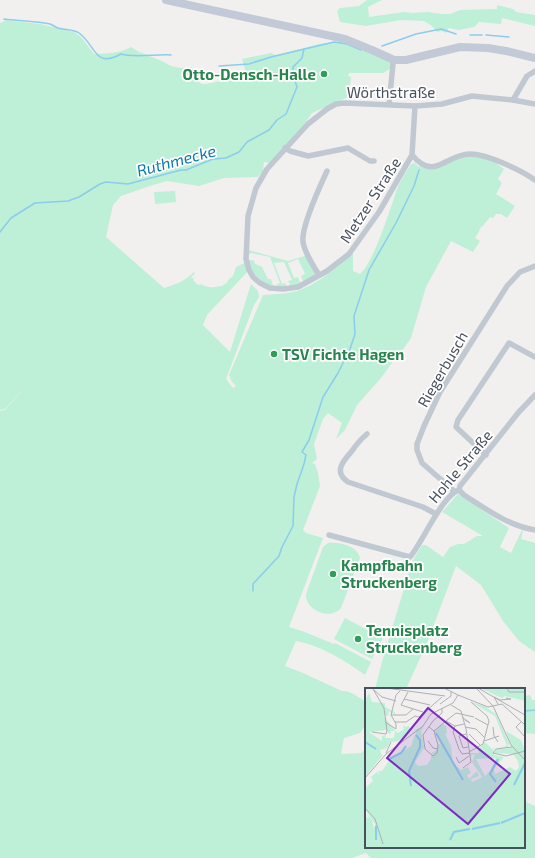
<svg xmlns="http://www.w3.org/2000/svg" width="535" height="858" font-family="'Exo 2',sans-serif">
<style>
.green{fill:#beefd7}
.lines{fill:none;stroke-linecap:round;stroke-linejoin:round}
.stream{stroke:#8bcdec;stroke-width:1.5}
.minor{stroke:#c0c8d1;stroke-width:5.5}
.secondary{stroke:#c2cad8;stroke-width:8}
.leisure-dot{fill:#2e9e5b;stroke:#fff;stroke-width:1.5}
.labels{text-anchor:middle;dominant-baseline:central;stroke-width:3.5;stroke-linejoin:round;paint-order:stroke}
.leisure-label{font-size:15px;font-weight:bold;fill:#27864d;stroke:#fff;text-anchor:start}
.street-label{font-size:15px;fill:#47505d;stroke:#fff}
.water-label{font-size:16px;font-style:italic;fill:#0c78ac;stroke:#fff}
.inset-river{fill:none;stroke:#8bcdec;stroke-width:2}
.inset-road{fill:none;stroke:#aeb0b5;stroke-width:1}
.view{fill:#7b2cbf;fill-opacity:0.15;stroke:#7b2cbf;stroke-width:2}
.inset-edge{fill:none;stroke:#47505d;stroke-width:2}
</style>
<rect width="100%" height="100%" fill="#f2f0ef"/>
<path class="green" d="M367,0H382L368,7L369,17L404,12L412,13L428,12L442,14H450L460,10L497,9V5L513,9L516,12L535,15V26L502,18L501,24L479,22L474,27L459,30L449,28L446,33L442,31L437,32L432,26L424,21L401,20L366,26L340,22L337,11L340,8L359,6Z
M5,20L40,24L74,32L81,37L94,54C107,53 119,54 131,47L139,52L162,61L171,66L180,68L192,67L197,81L202,84H207L215,82L235,80L246,72L242,59L271,53L276,55L319,44L342,41L392,61L390,69L383,73H349L348,76L351,77L349,93L346,98L312,113L301,129L269,163L264,162L263,171L258,177L224,178L199,186L167,181L153,185L121,196L113,205L106,237L164,288C177,284 185,281 194,272L195,274L191,277L194,279L193,280L198,285L200,284C210,288 210,288 221,286H222L228,282L227,281L233,276L236,267L246,262V259L255,261L254,263L262,267L268,279H271L274,289L270,288L249,270L207,315L203,325L230,352L251,284L258,291L259,297L254,305L226,379L233,388L236,386L232,382L229,375L263,295C273,294 283,294 293,292C315,287 337,267 353,253V271L360,274C373,263 389,213 395,195C398,184 405,174 411,164L415,163L419,167L420,164L425,167L468,154L497,161L495,163H496L504,169L498,179L502,183L496,194L515,206L507,218L501,214H496L493,218L490,217L482,227H481C479,231 478,234 475,238L480,241L473,252L451,241L426,287L411,338L402,351L401,350L381,378L357,405L345,430L336,439L342,423L328,413L323,419L314,444L317,459L312,463L315,464L318,473L320,486L303,530L306,533L323,538L289,627L302,631L334,644L335,643L371,662L365,675C344,660 322,646 296,641L285,666L303,673L342,691C350,690 360,698 366,702V720L364,724H366L360,733L344,738L341,754L361,753L366,749V847H524V801L535,806V858H371L366,853L352,858H0V411L5,410L29,383L5,409L0,410V23L3,22Z
M175,191L176,202L155,204L154,192Z
M245,249L288,261L308,255L319,275L304,283L301,276L305,274L298,259L288,263L294,278L298,277L301,285L292,288L288,281L292,280L284,262L274,263L282,284L285,283L288,289L279,290L277,284L280,283L270,257L251,253L250,254H245Z
M458,494L509,528L500,547L511,553L522,530L523,531L521,539L535,543V652L519,641L503,621L481,585L456,566L427,643L406,689H375L382,662L412,562L422,545H426L443,557L450,547L458,544H464L477,536H483L442,512Z
M328,543C339,542 358,546 360,558L341,608C330,621 305,610 306,594L323,547Z
M345,618L383,638L372,659L334,639Z
M530,695L532,700H535V734L524,733V696Z"/>
<g class="lines">
<path class="stream" d="M4,19C19,21 35,21 50,24C53,25 55,27 58,28C65,30 74,29 79,33C96,45 94,69 121,54C133,58 157,54 171,55
M470,35H482
M486,35L509,37
M382,46L416,34L441,29L456,34
M219,66L249,64L271,57L334,42L347,44L361,50
M0,232L11,218L35,203L68,201L79,197L100,184L106,182L128,184L181,170H186L213,159L226,158L239,152L247,142L269,130L277,120L286,114L297,87L293,75V67L302,58L304,49
M253,591V584L279,556L282,547L293,526L294,497L297,484L304,464L306,455L302,452L309,440L323,397L338,373L350,349L355,334L354,316L369,270L396,223L414,186L419,170
M524,711L535,710"/>
<path class="minor" d="M513,100L527,76L535,71
M389,105L393,64L394,60
M415,106L412,155L379,212L349,254L327,271L298,287L283,289L270,288L260,283L253,277L249,270L246,259L248,216L256,188L267,169L308,124L327,109L336,104L344,103L415,106L442,104L472,96L513,100L535,104
M285,148L290,151L308,156L348,148L370,161H374
M412,155C435,182 445,154 470,154C487,154 521,170 535,180
M319,275C313,265 305,254 303,242C301,227 320,186 327,171
M367,434C361,439 356,445 352,451C343,461 333,472 348,482L423,507L436,514
M486,455L456,427L458,420L509,343L535,357
M459,490L460,486L518,413L535,395
M459,490L464,495C486,509 509,526 535,530
M454,491L422,463L417,450V444L424,426L440,392L507,286L520,272L535,266
M329,535L410,557C422,543 443,494 459,490"/>
<path class="secondary" d="M166,0L345,39L372,50L394,60H406L460,47L488,48L506,51L535,58"/>
</g>
<g class="leisure-dot">
<circle cx="324" cy="74" r="4"/>
<circle cx="274" cy="354" r="4"/>
<circle cx="333" cy="574" r="4"/>
<circle cx="358" cy="639" r="4"/>
</g>
<g class="labels">
<g class="leisure-label">
<text x="316" y="74" text-anchor="end">Otto-Densch-Halle</text>
<text x="282" y="354">TSV Fichte Hagen</text>
<text x="341" y="565">Kampfbahn<tspan x="341" dy="17">Struckenberg</tspan></text>
<text x="366" y="630">Tennisplatz<tspan x="366" dy="17">Struckenberg</tspan></text>
</g>
<g class="street-label">
<text x="391" y="92">Wörthstraße</text>
<text transform="translate(370 200) rotate(-57)">Metzer Straße</text>
<text transform="translate(442 369) rotate(-60)">Riegerbusch</text>
<text transform="translate(460 466) rotate(-50)">Hohle Straße</text>
</g>
<g class="water-label">
<text transform="translate(176 160) rotate(-15)">Ruthmecke</text>
</g>
</g>
<g transform="translate(365 688)">
<rect width="160" height="160" fill="#f2f0ef"/>
<path d="M115,0H160V13L140,8L137,10ZM4,5L7,14L20,15V19L30,24V27L24,23L23,28L18,27L30,43L33,45L39,41L38,37L41,39L44,38L46,42L33,53L25,54L22,60L15,62L17,68L0,89V12ZM21,42L25,47L26,43H30L29,50H20L21,47L17,48V53L4,44ZM106,14L119,18L131,26L144,55L143,59L131,60L128,62L129,67L139,69L129,81L130,86L145,79L151,83L154,79L153,73L148,66L129,65L132,61L147,60L141,43L156,52L160,63V160H0V129L4,130L2,126L7,132L9,141L10,136L0,121V100L8,93L6,89L12,84L15,87L13,83H17L26,70L46,58L52,41L59,39L56,43L59,60L50,74L53,78L62,77L66,71V67L70,66H65L73,61V56L76,57L69,44L77,36L81,38L82,45L80,46L86,58L88,75L96,82L103,79L106,85L102,87L104,91L112,83L114,88L106,91L107,94L117,89L107,74L110,66L105,68L104,65H114L113,62L120,54L127,61L131,60L142,58L130,28ZM131,70L125,83L120,88L111,71Z" fill="#beefd7" fill-rule="evenodd"/>
<path class="inset-river" d="M71,45L98,92M0,54L11,61M24,71L36,65L41,58M131,94L125,86L133,71M149,97L160,75M46,98L44,83L55,59V52L51,47M136,135L160,125M11,138V152M107,141L135,135M85,152L89,144L105,141"/>
<path class="inset-road" d="M21,0L80,8M79,0L93,7M111,0L128,18L146,57L160,72M113,0L160,27M142,0L144,4H160M9,2L17,9L31,13M43,4L36,17L58,24M39,11L65,17M75,16L86,8V4M133,16L129,9L135,12L146,11L141,10M86,17L96,23L101,41L106,74L98,80M123,19L137,16L160,37M26,27H41L48,21M97,29L105,35L100,32M110,30L123,37M81,33L91,25L109,29M20,34L31,41M30,34H41L50,28L54,29L77,9M156,34L151,39L160,49M90,38L88,44L94,61L97,66L104,65M64,39L69,43L73,57L72,65L68,68L60,61L58,47L68,33L77,25V20M100,39L111,41L120,50M128,39L129,48L133,54M31,41V36L26,27L31,7L35,3M69,43L81,33L90,38L99,36M7,44L21,46L22,43L19,20L8,1M101,46L94,48L98,60L103,59M104,46L116,58M63,53L68,60L73,61M119,53L134,48M147,59L131,61L128,65L141,68L160,63M104,64L118,56L124,33L122,28L106,14M21,65L26,54M91,69L94,75L104,68M0,90L21,66L58,38L66,26L88,15L93,7L123,19M0,120L10,131L18,156"/>
<path class="view" d="M63,20L145,86L103,136L22,70Z"/>
<rect width="160" height="160" class="inset-edge"/>
</g>
</svg>
